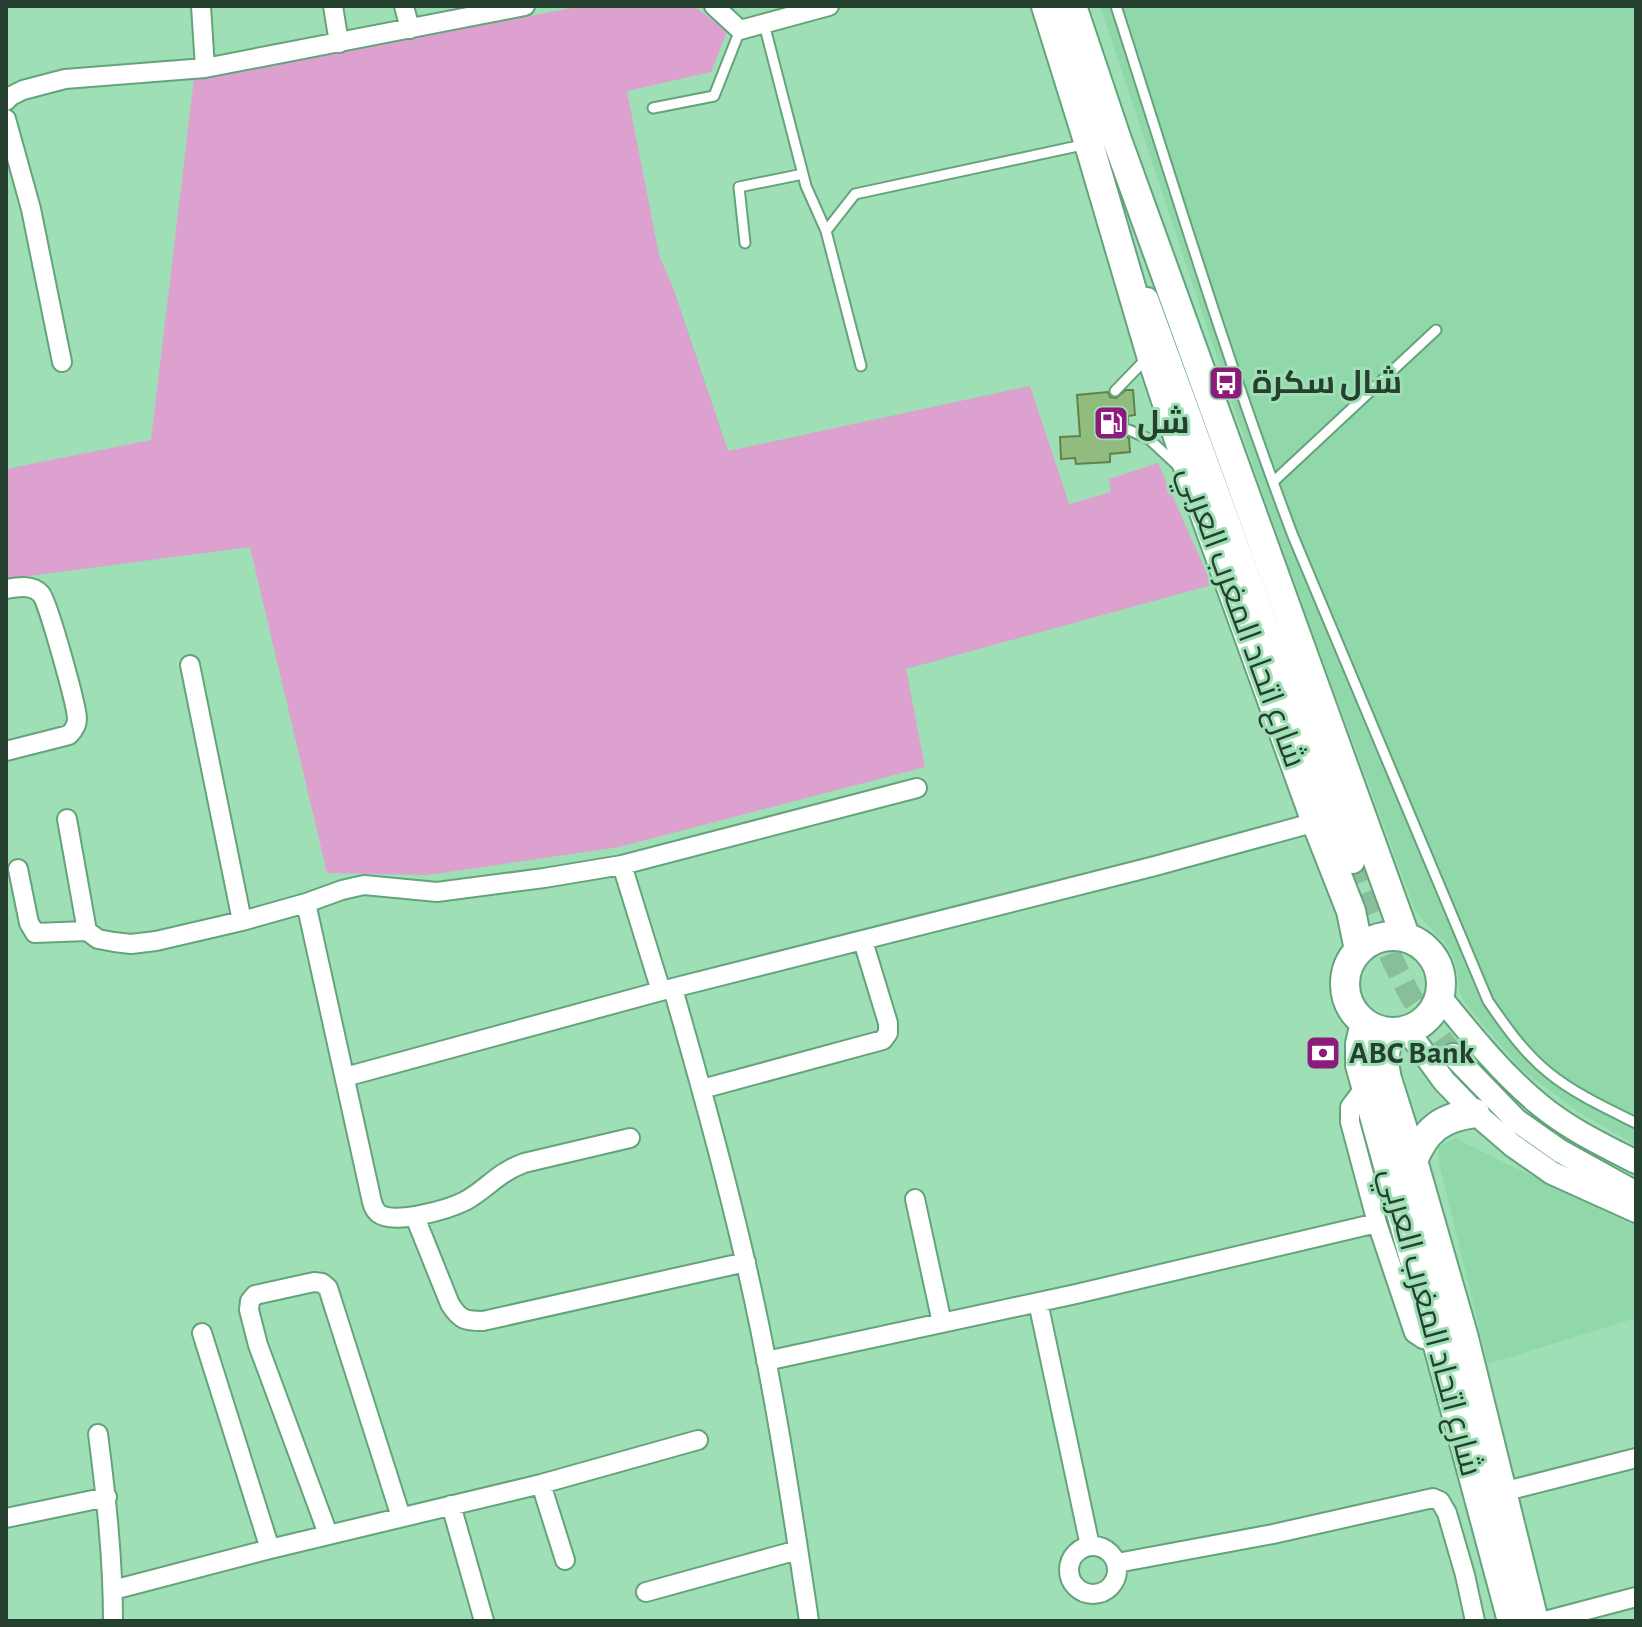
<svg xmlns="http://www.w3.org/2000/svg" width="1642" height="1627" font-family="'Alegreya Sans',Cairo,sans-serif">
<style>
.built{fill:#90d8a9}
.green{fill:#dca1ce}
.building{fill:#92bb7e;stroke:#60834e;stroke-width:2}
.lines{fill:none;stroke-linecap:round;stroke-linejoin:round}
.tertiary-tunnel{stroke:#87bf9a;stroke-width:22;stroke-dasharray:22 11;stroke-linecap:butt}
.service-casing{stroke:#64a37b;stroke-width:13}
.minor-casing{stroke:#64a37b;stroke-width:22}
.tertiary-casing{stroke:#64a37b;stroke-width:26}
.primary-casing{stroke:#64a37b;stroke-width:32}
.service{stroke:#fff;stroke-width:9}
.minor{stroke:#fff;stroke-width:18}
.tertiary{stroke:#fff;stroke-width:22}
.primary{stroke:#fff;stroke-width:28}
.labels{text-anchor:middle;dominant-baseline:central;stroke-width:6;stroke-linejoin:round;paint-order:stroke}
.poi-label{font-size:32px;font-weight:bold;fill:#25402f;stroke:#9fdfb5;text-anchor:start}
.street-label{font-size:32px;fill:#25402f;stroke:#9fdfb5}
</style>
<rect width="100%" height="100%" fill="#9fdfb5"/>
<path class="built" d="M1100,6H1636V1145L1580,1113L1522,1070L1467,1006L1459,991L1458,975L1453,956L1445,943L1421,918L1415,910L1275,531Z
M1455,1138L1636,1227V1318L1488,1364L1439,1163V1147Z"/>
<path class="green" d="M583,6H694L727,32L711,72L627,91L659,255L674,290L728,451L1030,386L1069,504L1111,492L1109,479L1158,463L1212,585L906,669L925,767L619,847L428,875L327,873L250,547L6,579V469L151,440L194,78Z"/>
<path class="building" d="M1126,390H1133L1135,415L1128,416V423L1124,424L1122,430L1123,435L1129,438L1130,452L1110,454V462L1076,464L1075,458L1061,459L1060,437L1080,436L1077,395L1108,392L1110,397L1116,398Z"/>
<g class="lines">
<path class="tertiary-tunnel" d="M1353,862L1391,957L1411,997L1453,1055"/>
<defs>
<path id="service" d="M1116,6C1173,183 1227,362 1293,536L1488,1001C1506,1027 1524,1053 1549,1073C1575,1094 1606,1108 1636,1123
M764,24L806,186L826,231
M653,108L714,96L740,30
M745,243L739,187L803,174
M861,366L826,231L855,194L1087,144
M1115,391L1148,357
M1129,430L1149,439L1177,465
M1273,482L1436,330"/>
<path id="minor" d="M201,6L205,68
M333,6L339,43
M404,6L410,29
M714,6L740,30L829,6
M6,101L11,96L23,90L65,79L205,68L525,6
M6,119L31,209L62,362
M6,589C17,587 32,584 41,594C48,602 77,706 77,719C77,726 73,731 69,735L6,751
M190,665L242,921
M67,819L87,931
M622,865L661,991
M18,869L29,923L35,933L87,931L98,939L114,942L131,944L156,941L242,921L306,903L342,890L364,885L437,892L544,878L622,865L917,788
M306,903L372,1202C373,1206 375,1210 378,1213C393,1226 449,1209 465,1201C487,1189 497,1173 524,1163L630,1138
M673,989C699,1079 724,1169 745,1260C773,1379 791,1501 809,1621
M345,1077L661,991L1155,866L1316,822
M1366,1086L1350,1107V1122L1377,1223L1414,1333L1423,1339L1437,1342
M702,1089L883,1040L888,1033V1023L863,941
M915,1199L942,1323
M415,1217L450,1304C460,1320 465,1321 483,1321L746,1262
M1038,1302L1090,1546
M202,1333L270,1549
M766,1361L1076,1294L1377,1223
M98,1434C106,1496 113,1558 113,1621
M541,1484L565,1560
M1502,1492L1636,1458
M451,1505L484,1621
M6,1518L107,1497
M328,1534L258,1345L249,1310L250,1301L255,1295L314,1282L322,1283L328,1288L401,1517
M1069 1570a24 24 0 1 1 48 0a24 24 0 1 1-48 0Z
M1117,1563L1273,1534L1433,1498L1440,1501L1447,1513L1465,1575L1475,1621
M113,1590L270,1549L541,1484L698,1440
M646,1592L798,1550
M1545,1621L1636,1597"/>
<path id="tertiary" d="M1147,299L1353,862
M1440,997C1471,1035 1502,1074 1540,1105C1569,1129 1603,1145 1636,1162
M1407,1030L1444,1081L1475,1113L1512,1145L1552,1173L1636,1211
M1453,1055L1516,1120L1560,1151L1636,1193"/>
<path id="primary" d="M1046,6L1089,144L1151,355L1192,479L1316,822L1351,911L1359,950
M1072,6L1116,137L1405,936
M1345 984a48 48 0 1 1 96 0a48 48 0 1 1-96 0Z
M1365,1023L1360,1044V1065L1437,1342L1512,1621
M1393,1033L1386,1047L1384,1063L1387,1079L1413,1161L1464,1338L1534,1621
M1413,1161C1425,1130 1442,1117 1475,1113"/>
</defs>
<use href="#service" class="service-casing"/>
<use href="#minor" class="minor-casing"/>
<use href="#tertiary" class="tertiary-casing"/>
<use href="#primary" class="primary-casing"/>
<use href="#service" class="service"/>
<use href="#minor" class="minor"/>
<use href="#tertiary" class="tertiary"/>
<use href="#primary" class="primary"/>
</g>
<defs>
<symbol id="bus-square" viewBox="-11 -11 22 22"><rect x="-9" y="-9" width="18" height="18" rx="4" fill="#8d1b7c" stroke="#9fdfb5"/><path d="M-5-6H5V4H4V6H2V4H-2V6H-4V4H-5ZM-3.5-4V0h7V-4ZM-3.5 1.2v1.5H-2V1.2ZM2 1.2v1.5H3.5V1.2Z" fill="#fff"/></symbol>
<symbol id="fuel-square" viewBox="-11 -11 22 22"><rect x="-9" y="-9" width="18" height="18" rx="4" fill="#8d1b7c" stroke="#9fdfb5"/><path d="M-5.5-6h7V0h2V4h1.3V-2.5L3-4.5l.8-.8L6-3V5H2.5V1h-1V6h-7ZM-4.2-4.7v3.2H.2V-4.7Z" fill="#fff"/></symbol>
<symbol id="bank-square" viewBox="-11 -11 22 22"><rect x="-9" y="-9" width="18" height="18" rx="4" fill="#8d1b7c" stroke="#9fdfb5"/><path d="M-6-4H6V4H-6ZM0-2.3a2.3 2.3 0 1 0 0 4.6a2.3 2.3 0 1 0 0-4.6Z" fill="#fff"/></symbol>
</defs>
<g fill-rule="evenodd">
<use href="#bus-square" x="1206" y="363" width="40" height="40"/>
<use href="#fuel-square" x="1091" y="403" width="40" height="40"/>
<use href="#bank-square" x="1303" y="1033" width="40" height="40"/>
</g>
<g class="labels">
<g class="poi-label">
<text x="1252" y="383">شال سكرة</text>
<text x="1137" y="423">شل</text>
<text x="1349" y="1053">ABC Bank</text>
</g>
<g class="street-label">
<text transform="translate(1242 617) rotate(70)">شارع اتحاد المغرب العربي</text>
<text transform="translate(1431 1322) rotate(75)">شارع اتحاد المغرب العربي</text>
</g>
</g>
<rect width="1642" height="1627" fill="none" stroke="#25402f" stroke-width="16"/>
</svg>
